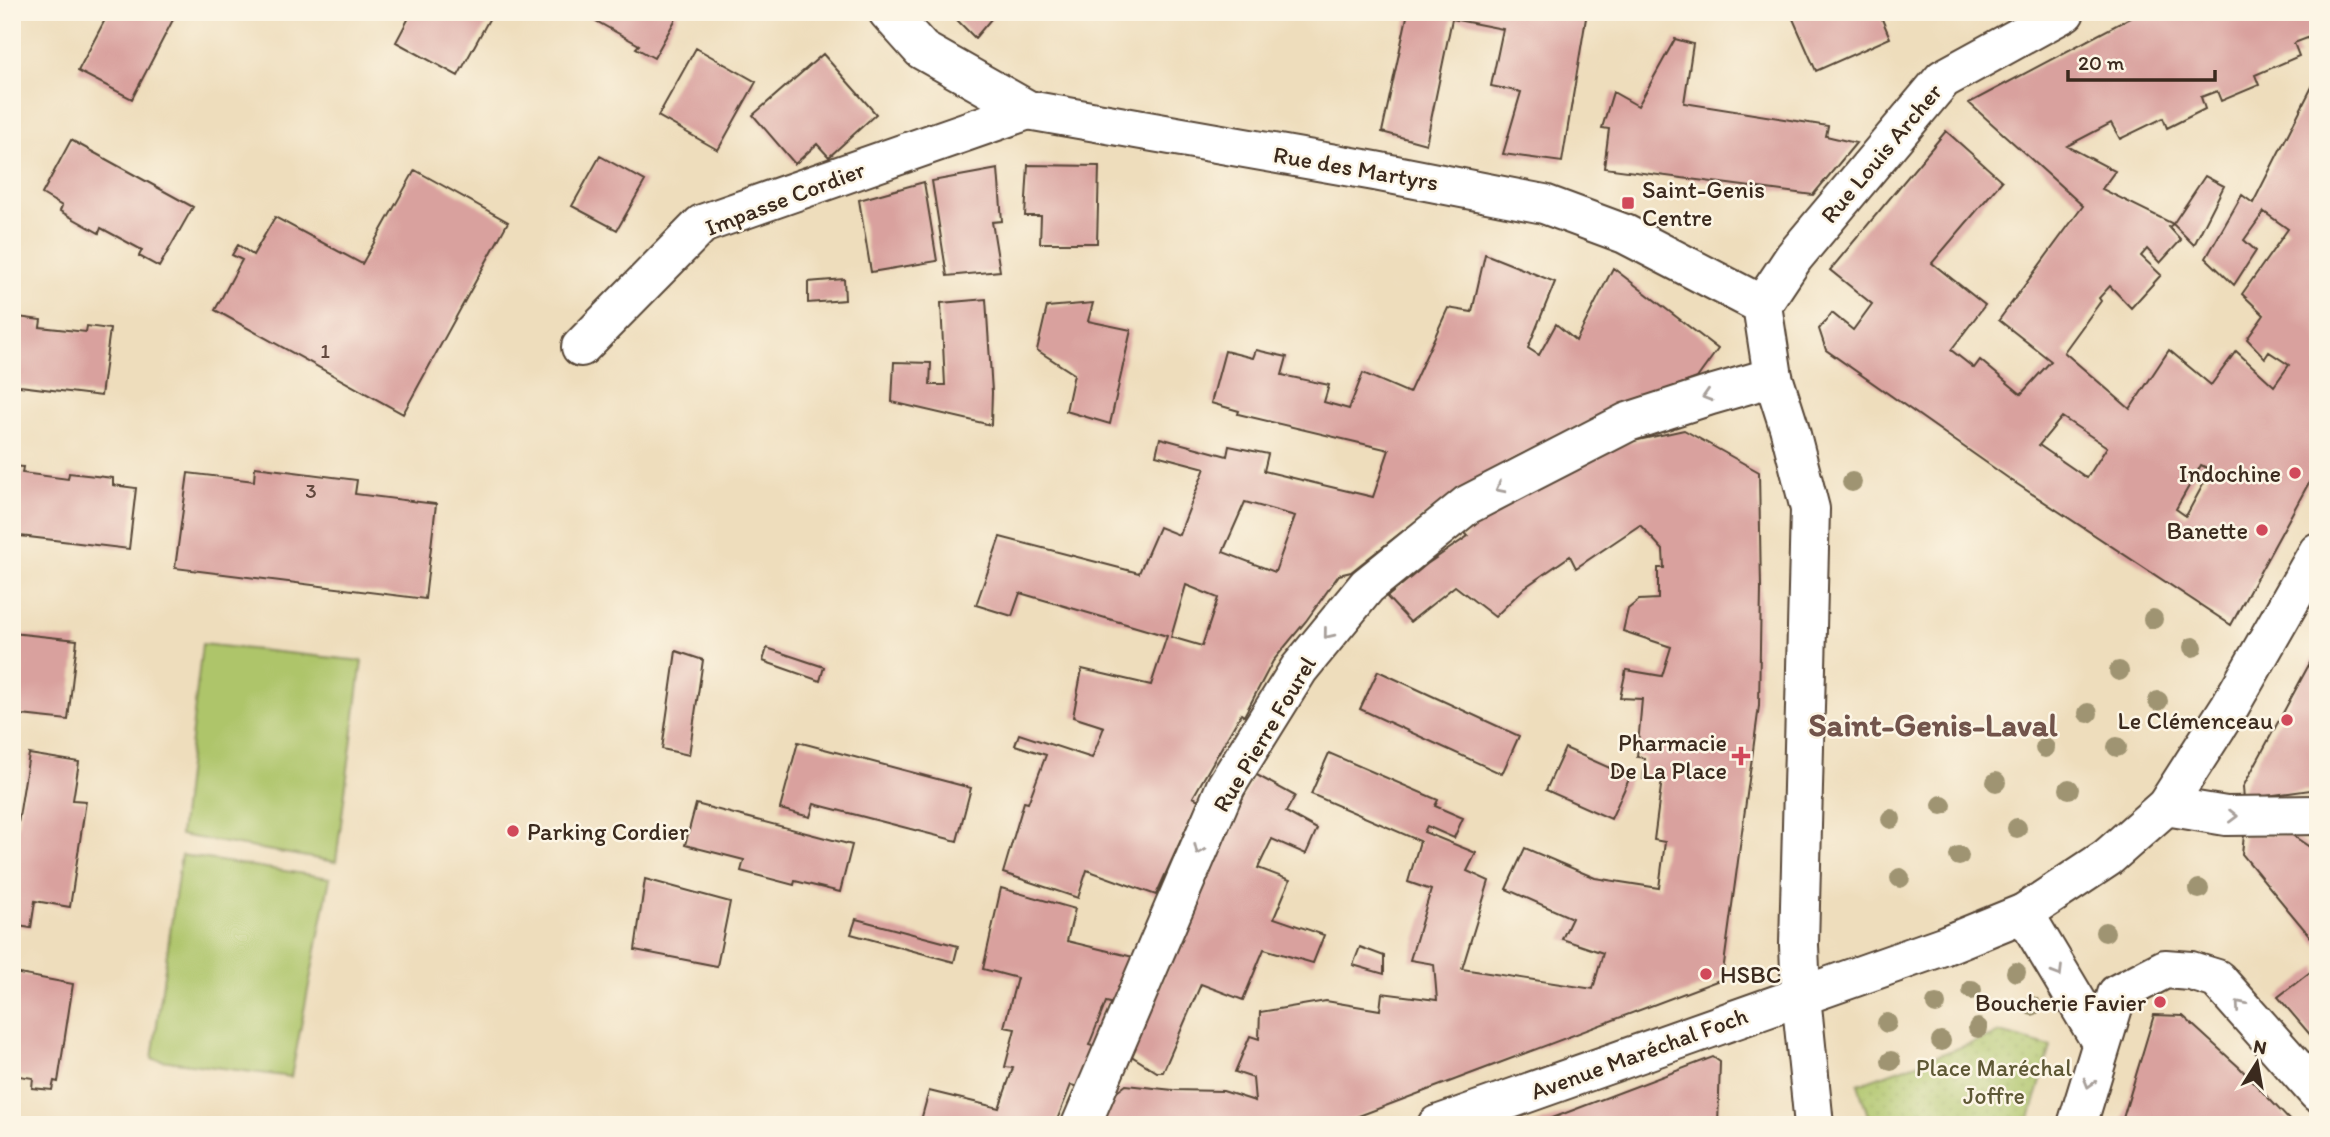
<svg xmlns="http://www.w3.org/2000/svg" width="2330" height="1137" font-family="Itim,sans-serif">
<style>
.green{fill:url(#green-dots);stroke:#747844;stroke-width:2}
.pitch{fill:#aec56b;stroke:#747844;stroke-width:2}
.building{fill:#d9a19e;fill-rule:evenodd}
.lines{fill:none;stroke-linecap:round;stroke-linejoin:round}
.minor-casing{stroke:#564536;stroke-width:42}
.tertiary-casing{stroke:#564536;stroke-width:42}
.secondary-casing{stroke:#564536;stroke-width:42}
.minor{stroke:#fff;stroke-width:38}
.tertiary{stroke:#fff;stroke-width:38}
.secondary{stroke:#fff;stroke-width:38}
.tree{fill:#9f9472}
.oneway{stroke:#a79f9a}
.poi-dot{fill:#d1495b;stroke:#fcf5e5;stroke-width:2.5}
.labels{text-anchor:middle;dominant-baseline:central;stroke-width:5;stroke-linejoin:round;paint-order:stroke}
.number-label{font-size:21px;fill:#62483e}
.street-label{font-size:24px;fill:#3b2a1e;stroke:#fcf5e5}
.poi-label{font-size:24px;fill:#3b2a1e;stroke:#fcf5e5;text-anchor:end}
.park-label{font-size:24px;fill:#5e5835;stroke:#fcf5e5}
.district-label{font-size:32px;font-weight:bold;fill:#72544b;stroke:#fcf5e5}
</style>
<defs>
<pattern id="green-dots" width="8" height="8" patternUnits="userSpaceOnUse" patternTransform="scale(1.75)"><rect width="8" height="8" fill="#aec56b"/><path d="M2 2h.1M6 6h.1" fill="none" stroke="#97a95c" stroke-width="1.8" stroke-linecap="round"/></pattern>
</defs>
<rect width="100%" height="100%" fill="#fcf5e5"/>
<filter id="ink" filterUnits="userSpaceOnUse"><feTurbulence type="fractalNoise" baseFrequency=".0143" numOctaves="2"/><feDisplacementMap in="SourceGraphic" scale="14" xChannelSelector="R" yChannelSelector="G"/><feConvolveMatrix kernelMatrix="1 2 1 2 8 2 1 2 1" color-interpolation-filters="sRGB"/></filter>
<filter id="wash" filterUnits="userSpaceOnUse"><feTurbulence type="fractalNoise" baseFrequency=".00686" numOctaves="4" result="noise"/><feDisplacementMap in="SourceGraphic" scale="28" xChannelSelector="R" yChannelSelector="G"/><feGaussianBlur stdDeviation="1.57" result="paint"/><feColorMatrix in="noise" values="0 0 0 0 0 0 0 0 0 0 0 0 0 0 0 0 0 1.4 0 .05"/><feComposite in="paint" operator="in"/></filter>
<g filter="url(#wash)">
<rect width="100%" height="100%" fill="#eeddbc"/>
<path class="green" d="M2000,1033L2051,1047L2028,1125H1871L1858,1084Z"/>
<path class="pitch" d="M202,644L362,661L336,862L180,835Z
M181,855L330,878L291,1077L152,1059Z"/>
<g id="blocks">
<path class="building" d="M109,12H177L132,99L78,71Z
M412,12H493L458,76L396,42Z
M580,12H674L678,15L654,58L636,48L639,45Z
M949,12H997L975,38Z
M1408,12H1587L1562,162L1503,154L1521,92L1491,86L1503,29L1452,19L1426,144L1382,132Z
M1790,12H1879L1890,38L1816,71Z
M2141,12H2318V34L2294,43L2299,56L2255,75L2259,85L2221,101L2217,91L2201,97L2205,109L2167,128L2163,118L2120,139L2111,123L2067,146L2115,171L2102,189L2173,224L2205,176L2224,186L2194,245L2173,224L2169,227L2181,240L2160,263L2147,249L2141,256L2161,275L2131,308L2110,286L2099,298L2101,301L2064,352L2130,409L2169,350L2211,385L2236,351L2274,386L2289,365L2269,352L2265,358L2247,339L2264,315L2242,294L2288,229L2264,212L2244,240L2256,251L2234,285L2206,258L2242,195L2253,203L2318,75V466L2231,625L2011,480L1826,350L1819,329L1832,313L1853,330L1872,304L1830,270L1946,131L2002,181L1932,263L1985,305L1951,350L1974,368L1980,360L2021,394L2051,361L1999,320L2083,206L1969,103ZM2062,417L2107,447L2087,478L2039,445ZM2201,465L2211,470L2186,516L2176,509Z
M1675,39L1693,44L1684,103L1828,126L1826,136L1856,143L1813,195L1604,168L1609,129L1602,128L1613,92L1638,106Z
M696,48L756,82L718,150L658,116Z
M823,54L876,114L829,157L817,144L795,164L753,115Z
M71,140L193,207L159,267L139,256L142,250L101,228L99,233L60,211L62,206L42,194Z
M600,156L645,181L617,230L572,206Z
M1028,165L1099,166L1097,243H1040L1041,216H1025Z
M998,169L1002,221L992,222L1000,271L947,276L932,181Z
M415,170L508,222L403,414L215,310L242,260L232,255L238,245L253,255L275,217L362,264Z
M924,182L937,261L871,272L859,200Z
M1485,254L1555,282L1528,348L1539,355L1556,324L1576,341L1613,268L1718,349L1697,378L1617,408L1517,457L1471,483L1403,531L1351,572L1339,575L1306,621L1273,661L1244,716L1241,714L1193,797L1199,800L1156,895L1087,870L1078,898L1003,873L1024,802L1028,803L1046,755L1015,745L1019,734L1092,758L1104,727L1073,717L1082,669L1151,685L1167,636L1020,593L1012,616L976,605L1000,537L1139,573L1159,527L1179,535L1205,468L1156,455L1160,438L1227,456L1229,446L1268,454L1264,471L1373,497L1389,450L1238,414L1239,411L1211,403L1225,351L1253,358L1256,350L1287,357L1282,375L1329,385L1324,402L1349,409L1363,373L1409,393L1448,308L1472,312ZM1245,502L1295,516L1275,572L1223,552ZM1186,585L1218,598L1202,646L1171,637Z
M844,279L845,300L808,303V282Z
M986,299L992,392L991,425L892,402L894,362L931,363L930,385H945L941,303Z
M1093,303L1088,321L1131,330L1110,424L1066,411L1074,374L1037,350L1047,307Z
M18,317L41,320L40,327L86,332L87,326L110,329L101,396L12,385V361Z
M1684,430L1759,472L1761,589L1759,706L1722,979L1335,1125H1100L1114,1094L1126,1085L1173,1090L1223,1091L1255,1101L1253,1078L1235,1072L1250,1036L1259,1039L1260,1012L1326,1001L1380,1010L1382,993L1437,1000L1434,964L1410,960L1431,890L1408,882L1420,841L1311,794L1329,753L1438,800L1435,806L1463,818L1454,838L1427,826L1424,832L1476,853L1467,871L1489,881L1462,969L1593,989L1603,953L1562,939L1572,918L1506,889L1525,848L1595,878L1659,888L1665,842L1654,840L1662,779H1643L1645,758L1637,757L1642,699L1620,698L1626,670L1662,676L1671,647L1623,631L1628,609L1639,600L1658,599V568H1664L1663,550L1640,525L1576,568L1570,556L1524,588L1495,617L1455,586L1410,622L1387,597L1427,564L1468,536L1463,531L1504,504L1620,444Z
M12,466L23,467L22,473L68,479L69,473L113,478V485L136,488L129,549L12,535Z
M255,467L357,480L355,494L436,504L425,599L175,568L188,473L254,481Z
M12,633L77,640L68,720L12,714Z
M767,648L824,667L820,681L763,661Z
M2318,648V789L2244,799L2243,787Z
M676,651L703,660L689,755L662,749Z
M1378,671L1519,736L1502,774L1360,709Z
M798,742L971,788L957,841L814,804L810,817L780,809Z
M1565,748L1630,777L1611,819L1546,790Z
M29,754L79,762L73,800L86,801L70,907L35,901L31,928L12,925V861Z
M1255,774L1295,796L1286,812L1317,829L1306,854L1272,839L1258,868L1290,880L1274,918L1324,935L1313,963L1264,949L1243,1000L1201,984L1163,1072H1157L1130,1055L1231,821Z
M696,804L852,845L840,892L795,881L794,885L741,871L744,860L685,845Z
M2244,835H2292L2311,848L2318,856V946L2242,854Z
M645,879L730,902L717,966L635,950Z
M1001,888L1075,909L1067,941L1133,957L1115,1004L1106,1002L1089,1045L1097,1047L1078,1087L1071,1085L1055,1125L920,1124L929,1091L999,1108L1013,1068L1005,1067L1015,1029L1004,1027L1017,978L983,969Z
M856,919L958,946L954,962L851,934Z
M1360,947L1384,956V974L1353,965Z
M2318,966V1044L2278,997Z
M14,973L73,984L58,1082L54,1081L52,1090L32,1088L33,1078L12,1075V986Z
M2154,1015L2183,1016L2240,1068L2294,1125H2121Z
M1713,1057L1720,1062L1718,1125H1534Z"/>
</g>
</g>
<g filter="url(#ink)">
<use href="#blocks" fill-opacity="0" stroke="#564536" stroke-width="2"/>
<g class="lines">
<defs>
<path id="minor" d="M1762,305L1794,257L1943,79L2065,12
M581,347L702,224L1028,110
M2166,806L2226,816L2318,815
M2024,913L2101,1042
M1081,1125L1226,786L1299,669L1367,586L1467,505L1628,422L1711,395L1773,377
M2077,1125L2117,994L2165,969L2191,971L2217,979L2318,1093"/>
<path id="tertiary" d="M888,12L922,50L1028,110L1375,171L1544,204L1625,234L1762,305L1773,377L1789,427L1810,509L1799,945L1801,996"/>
<path id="secondary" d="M1801,996L1814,1125
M1437,1125L1943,946L2024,913L2107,858L2166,806L2230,706L2318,552"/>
</defs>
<use href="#minor" class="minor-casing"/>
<use href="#tertiary" class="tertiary-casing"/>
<use href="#secondary" class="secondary-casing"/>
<use href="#minor" class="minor"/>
<use href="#tertiary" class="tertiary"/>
<use href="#secondary" class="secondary"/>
</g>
<g class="tree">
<circle cx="1852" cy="482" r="10"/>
<circle cx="2153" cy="619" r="10"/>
<circle cx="2193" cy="647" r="10"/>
<circle cx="2119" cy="671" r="10"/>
<circle cx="2158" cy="701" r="10"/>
<circle cx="2088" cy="713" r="10"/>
<circle cx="2117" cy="747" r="10"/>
<circle cx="2045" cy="748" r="10"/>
<circle cx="1996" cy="782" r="10"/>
<circle cx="2069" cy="789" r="10"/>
<circle cx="1942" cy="805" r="10"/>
<circle cx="1891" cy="819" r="10"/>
<circle cx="2017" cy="828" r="10"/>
<circle cx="1959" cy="856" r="10"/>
<circle cx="1900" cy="878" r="10"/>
<circle cx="2199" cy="889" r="10"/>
<circle cx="2105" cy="932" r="10"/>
<circle cx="2016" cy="972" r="10"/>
<circle cx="1972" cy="990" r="10"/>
<circle cx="1936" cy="1004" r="10"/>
<circle cx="2032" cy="1006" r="10"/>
<circle cx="1887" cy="1023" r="10"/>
<circle cx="1978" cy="1028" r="10"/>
<circle cx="1941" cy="1041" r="10"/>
<circle cx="1891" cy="1061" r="10"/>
</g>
<defs><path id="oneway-chevron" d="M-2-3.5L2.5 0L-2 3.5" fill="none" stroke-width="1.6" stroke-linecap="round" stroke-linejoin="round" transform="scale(1.75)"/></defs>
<g class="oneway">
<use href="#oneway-chevron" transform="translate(1707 396) rotate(163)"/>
<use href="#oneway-chevron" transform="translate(1500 488) rotate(153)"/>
<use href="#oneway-chevron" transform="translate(1328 634) rotate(129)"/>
<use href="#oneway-chevron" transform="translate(2233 816) rotate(1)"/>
<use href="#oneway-chevron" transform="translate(1199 850) rotate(113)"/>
<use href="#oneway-chevron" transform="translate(2058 972) rotate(59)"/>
<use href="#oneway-chevron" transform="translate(2240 1005) rotate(-131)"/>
<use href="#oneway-chevron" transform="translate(2089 1083) rotate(106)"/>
</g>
</g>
<g class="poi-dot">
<rect x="1621" y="196" width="14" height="14" rx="3.5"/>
<circle cx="2295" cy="473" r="7"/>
<circle cx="2262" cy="530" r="7"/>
<circle cx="2287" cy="720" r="7"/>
<path d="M1737.5 745.5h7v7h7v7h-7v7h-7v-7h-7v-7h7z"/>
<circle cx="513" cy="831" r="7"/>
<circle cx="1706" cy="974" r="7"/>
<circle cx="2160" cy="1002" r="7"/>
</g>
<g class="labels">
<g class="number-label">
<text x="325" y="350">1</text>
<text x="311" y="490">3</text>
</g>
<g class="street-label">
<text transform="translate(1881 153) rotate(-50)">Rue Louis Archer</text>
<text transform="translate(1356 168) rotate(10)">Rue des Martyrs</text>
<text transform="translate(785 198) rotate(-21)">Impasse Cordier</text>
<text transform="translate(1264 734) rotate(-59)">Rue Pierre Fourel</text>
<text transform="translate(1639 1053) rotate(-20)">Avenue Maréchal Foch</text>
</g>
<g class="poi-label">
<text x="1642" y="189" text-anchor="start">Saint-Genis<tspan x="1642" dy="28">Centre</tspan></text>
<text x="2281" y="473">Indochine</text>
<text x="2248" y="530">Banette</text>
<text x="2273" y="720">Le Clémenceau</text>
<text x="1727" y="742">Pharmacie<tspan x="1727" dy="28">De La Place</tspan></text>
<text x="527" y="831" text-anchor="start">Parking Cordier</text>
<text x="1720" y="974" text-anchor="start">HSBC</text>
<text x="2146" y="1002">Boucherie Favier</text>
</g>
<g class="park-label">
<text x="1994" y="1067">Place Maréchal<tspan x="1994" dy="28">Joffre</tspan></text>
</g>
<g class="district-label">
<text x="1933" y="725">Saint-Genis-Laval</text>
</g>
</g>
<rect width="2330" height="1137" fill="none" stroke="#fcf5e5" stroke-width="42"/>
<g transform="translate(2257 1063) rotate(11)" stroke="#fcf5e5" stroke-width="5" paint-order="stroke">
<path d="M0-5L12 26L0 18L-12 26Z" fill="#3b2a1e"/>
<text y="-10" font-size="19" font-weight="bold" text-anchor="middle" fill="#3b2a1e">N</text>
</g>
<path d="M2068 70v10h147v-10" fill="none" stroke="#3b2a1e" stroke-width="3.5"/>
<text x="2078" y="70" font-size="21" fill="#3b2a1e" stroke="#fcf5e5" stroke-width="5" paint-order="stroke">20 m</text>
</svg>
